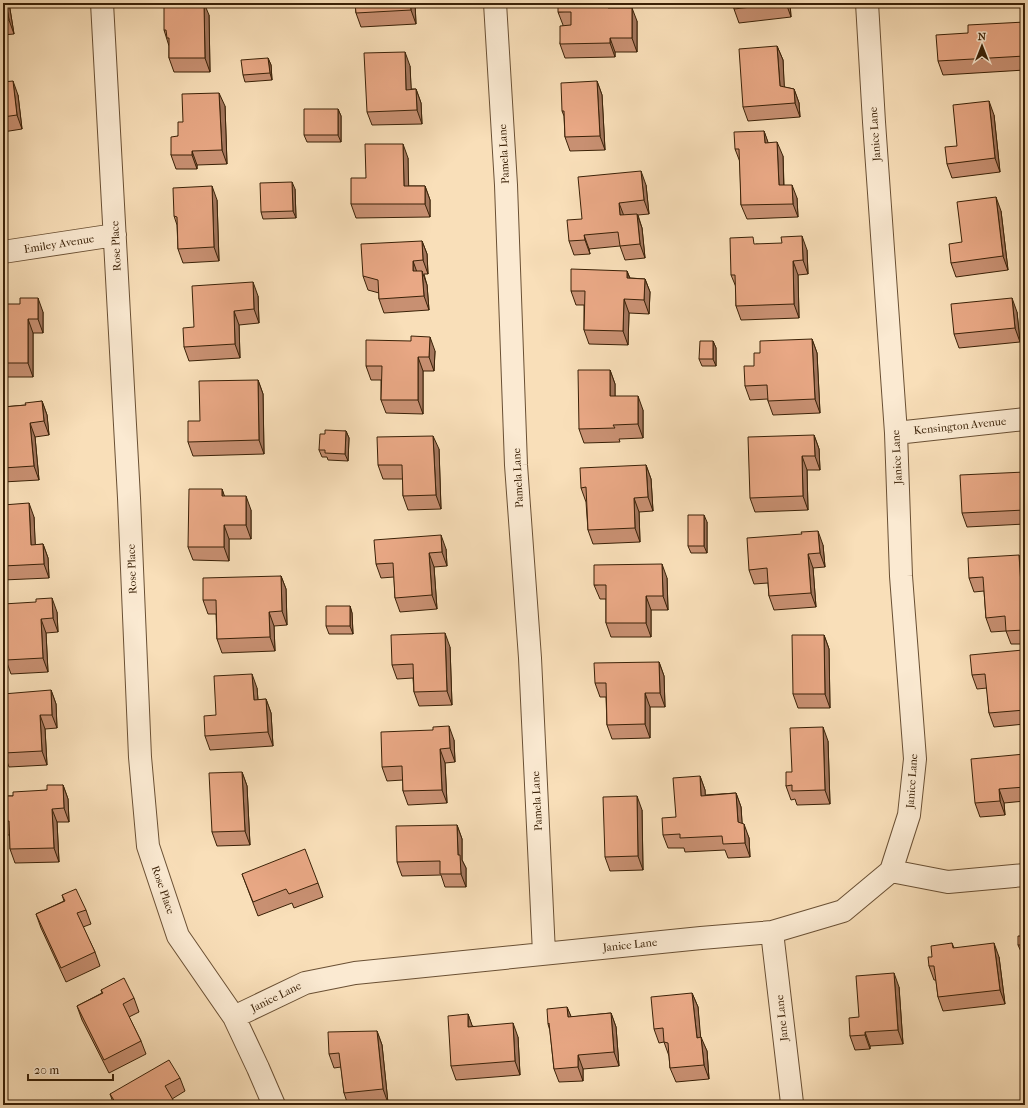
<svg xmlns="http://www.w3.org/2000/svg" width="1028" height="1108" font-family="'IM FELL French Canon',serif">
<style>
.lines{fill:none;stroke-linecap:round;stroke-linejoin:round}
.minor-casing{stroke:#6a5034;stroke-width:24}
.minor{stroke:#fbead2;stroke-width:22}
.wall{fill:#c89072;stroke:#3a2107}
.shaded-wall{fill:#a3765d;stroke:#3a2107}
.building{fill:#e9a885;stroke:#3a2107}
.labels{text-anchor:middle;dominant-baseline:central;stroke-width:3;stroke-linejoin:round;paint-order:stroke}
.street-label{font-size:11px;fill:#3a2107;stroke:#fbead2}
</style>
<rect width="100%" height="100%" fill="#f9dfb9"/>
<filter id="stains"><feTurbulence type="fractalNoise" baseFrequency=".005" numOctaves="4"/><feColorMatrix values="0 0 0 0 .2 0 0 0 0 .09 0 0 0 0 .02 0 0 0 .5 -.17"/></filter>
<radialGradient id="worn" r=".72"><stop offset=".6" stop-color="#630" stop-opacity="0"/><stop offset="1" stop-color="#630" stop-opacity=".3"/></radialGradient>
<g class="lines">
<defs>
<path id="minor" d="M102,3L129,498L140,757L148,846L178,936L234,1017L258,1068L274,1105
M495,3L506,185L516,465L530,658L544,953
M3,252L115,235
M896,433L1025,419
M891,871L948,882L1025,875
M772,932L792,1103
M234,1017L305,983L355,973L701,938L772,932L843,911L891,871L909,815L915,759L901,576L896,433L874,122L867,3"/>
</defs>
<use href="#minor" class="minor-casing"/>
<use href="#minor" class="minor"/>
</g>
<path class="wall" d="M3,3H9L14,34L3,35Z
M355,3H415L416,24L361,27L356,13Z
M734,3H790L791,17L739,23L734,9Z
M613,8L637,21V52H615V57L565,58L560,44L563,25L558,12Z
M209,15L210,72H174L169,58V46L164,30Z
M1025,22V70L943,75L938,61L968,33Z
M777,46L783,60L784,87L794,89L799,103L800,117L748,121L743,107Z
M268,58L271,65L272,80L245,82L243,75Z
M410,66L411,89H416L421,103L422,124L372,125L367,112Z
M597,81L602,95L605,150L570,151L565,137L564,116L562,111Z
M3,82L18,95L22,129L3,132Z
M225,106L227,164L197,165V169H176L171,155L178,136L183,122Z
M338,109L341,116V142H307L304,135Z
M994,115L1000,172L952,178L947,164L957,146Z
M764,131L768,143L783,156L784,185L797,198L798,217L747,219L741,205L740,162L735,149Z
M408,158V186H425L430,200V217L356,218L351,204L366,178Z
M646,185L649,214L638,215L642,228L645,258L625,260L620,246L589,249L590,254L574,255L569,241L582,219Z
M295,189L296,218L263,219L261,212Z
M217,200L219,261L183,263L178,249L177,225L174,216Z
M1001,211L1008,270L956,277L951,263L962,242Z
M422,241L427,254L428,274H424L427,285L429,310L384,313L379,299V293L368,290L363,276Z
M756,244L807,250L808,274L798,275L799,318L741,320L736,306V287L731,275Z
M627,271L630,278L645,279L650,292L649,314L629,313L628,345L589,344L584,330V305H576L571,291Z
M258,296L259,323L239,325L240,358L189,361L184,347L194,327Z
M3,304L43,312V333H33V377H3Z
M1017,312L1020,342L959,348L954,334Z
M812,339L817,353L820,413L773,415L768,401V399L750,400L745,386L754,366Z
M713,341L716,348V366H702L699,359Z
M435,351L434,371H423V414L386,413L381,400V380H371L366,366Z
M610,370L615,384V396L643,410V438L619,439L620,442L584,443L579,429Z
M258,380L263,394L264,454L193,456L188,442L200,421Z
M42,401L47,415L49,435L35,437L39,480L3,482V407L26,405Z
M346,431L349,438L348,461L328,460L327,457H322L319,450L325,434Z
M814,435L819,449L820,470H807L808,510L755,512L750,498Z
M439,449L441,509L408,510L403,496V479H383L378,465Z
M646,465L651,479L653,511L639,512L640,542L593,544L588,530L586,502L581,488Z
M1025,472V524L967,527L962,513Z
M222,489L224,496L251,510V539H229V561L193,560L188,547Z
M3,505L34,517L35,545L43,544L48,558L49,578L3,580Z
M707,522V553H691L688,546Z
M823,545L825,567L813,568L816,607L774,610L769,596L768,583L754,584L749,570Z
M446,549L447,566L434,567L437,609L400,612L395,598L394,577L381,578L376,564Z
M1024,569L1025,585V644H1011L1006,631L991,632L986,618L984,591L974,592L969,578Z
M281,576L286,589L287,625L274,626L275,651L222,653L217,639L216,614H208L203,600Z
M667,578L668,610H651V637H611L606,623V599H600L594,585Z
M3,604L57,612L58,632L46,633L48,672L11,674L6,660L5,648L3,647Z
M350,606L352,613L353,634H329L326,626Z
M824,635L829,649L830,708H798L793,694Z
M450,647L452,705L419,706L414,692L413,678L397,679L392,665Z
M1025,656V724L994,727L989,713L987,688L977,689L972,675Z
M659,662L664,676L665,707H650V738L612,739L607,725L606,697H600L595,683Z
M257,688L258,700L266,699L271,713L273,746L210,750L205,736L216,715Z
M51,690L56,704L57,728L45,729L47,765L9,767L4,753Z
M433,730L454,740L455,762L445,763L447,803L408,805L403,791V780L387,781L382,767Z
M828,741L830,804L797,805L795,799L791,800L786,786L792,772Z
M1025,754V801L1004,803L1005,815L980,817L975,803Z
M242,772L247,786L250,845L217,846L212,832Z
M700,776L705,790V795L736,793L741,807L742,823L749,838L750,857L728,858L725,850L685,852L684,848H668L663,835L676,817Z
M63,785L68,799L69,822H57L59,862L15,863L10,849V835H6L3,826V796H13L47,790Z
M642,810L643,870L610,871L605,857Z
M457,825L462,839V860L466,868V887H445L441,875L402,876L397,862Z
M242,874L318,883L323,897L294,908L292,903L258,916Z
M62,895L86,910L91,924L83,927L95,952L100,966L66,982L41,928L36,914L64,901Z
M1025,936V990L1023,985V956L1018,945Z
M952,943L954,948L999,957L1005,1004L943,1011L938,997L936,980H934L929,966L932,957Z
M899,987L903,1044L870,1046V1049L855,1050L850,1036L859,1017Z
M101,990L134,998L139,1012L129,1017L141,1041L146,1054L109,1073L82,1020L77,1006L102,993Z
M692,993L698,1007L700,1037L707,1051L709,1079L676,1082L670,1068L669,1056L664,1042L659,1043L654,1029Z
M567,1007L571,1017L611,1013L616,1027L619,1066L583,1069V1081L559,1082L554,1069L550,1031L548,1024Z
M468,1014L472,1026L518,1037L520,1075L456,1080L451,1066Z
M377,1031L382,1045L388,1103L365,1105H348L344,1093L341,1067L334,1068L329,1054Z
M180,1078L185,1091L172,1099L176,1105H114L110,1094Z"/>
<path class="shaded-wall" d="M6,3H9L14,34L9,20Z
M204,3L209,15L210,72L205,58Z
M410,3H415L416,24L411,10Z
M608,3H613V22L608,8Z
M786,3H790L791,17Z
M632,8L637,21V52L632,38Z
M610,38L615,52V57L610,43Z
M777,46L783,60L785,100L780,86Z
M405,52L410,66L412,104L406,90Z
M268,58L271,65L272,80L270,73Z
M13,81L18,95L22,129L17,115Z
M597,81L602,95L605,150L600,136Z
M416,89L421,103L422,124L417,110Z
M794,89L799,103L800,117L795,103Z
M219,93L225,106L227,164L222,150Z
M989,101L994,115L1000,172L995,158Z
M338,109L341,116V142L338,135Z
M764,131L769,145L765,143Z
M777,142L783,156L784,199L779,185Z
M403,144L408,158L409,200L404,186Z
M192,151L197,165V169L192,155Z
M641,171L646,185L649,214L644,200Z
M292,182L295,189L296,218L293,211Z
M792,185L797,198L798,217L793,204Z
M212,186L217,200L219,261L214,247Z
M425,186L430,200V217L425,204Z
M996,197L1001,211L1008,270L1003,256Z
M619,203L624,216L620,215Z
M637,214L642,228L645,258L640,244Z
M584,235L589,249L590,254L585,240Z
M802,236L807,250L808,274L803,260Z
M422,241L427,254L428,274L423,260Z
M413,261L418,275L413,271Z
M793,261L798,275L799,318L794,304Z
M422,271L427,285L429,310L424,296Z
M627,271L632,285L627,278Z
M645,279L650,292L649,314L644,300Z
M253,282L258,296L259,323L254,309Z
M38,298L43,312V333L38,319Z
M1012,298L1017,312L1020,342L1015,328Z
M624,299L629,313L628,345L623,331Z
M234,311L239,325L240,358L235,344Z
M28,319L33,333V377L28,363Z
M430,337L435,351L434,371L429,357Z
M812,339L817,353L820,413L815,399Z
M713,341L716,348V366L713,359Z
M418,357L423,371V414L418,400Z
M610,370L615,384V410L610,396Z
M258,380L263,394L264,454L259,440Z
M638,396L643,410V438L638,424Z
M42,401L47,415L49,435L44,421Z
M30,423L35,437L39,480L34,466Z
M346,431L349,438L348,461L345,454Z
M814,435L819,449L820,470L815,456Z
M433,436L439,449L441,509L436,495Z
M802,456L807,470L808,510L803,496Z
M646,465L651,479L653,511L648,497Z
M222,489L227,503L222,496Z
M246,496L251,510V539L246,525Z
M634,498L639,512L640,542L635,528Z
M29,503L34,517L36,559L31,545Z
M704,515L707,522V553L704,546Z
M224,525L229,539V561L224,547Z
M818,531L823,545L825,567L820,553Z
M441,535L446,549L447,566L442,552Z
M43,544L48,558L49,578L44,564Z
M429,553L434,567L437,609L432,595Z
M808,554L813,568L816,607L811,593Z
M1019,555L1024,569L1025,585V633L1024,630Z
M662,564L667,578L668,610L663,596Z
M281,576L286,589L287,625L282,611Z
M646,596L651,610V637L646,623Z
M52,598L57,612L58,632L53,618Z
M350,606L352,613L353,634L350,626Z
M269,612L274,626L275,651L270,637Z
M41,619L46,633L48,672L43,658Z
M445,633L450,647L452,705L447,691Z
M824,635L829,649L830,708L825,694Z
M1023,650L1025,656V674Z
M659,662L664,676L665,707L660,693Z
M252,674L257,688L259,714L254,700Z
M51,690L56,704L57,728L52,715Z
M645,693L650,707V738L645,724Z
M266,699L271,713L273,746L268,732Z
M40,715L45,729L47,765L42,751Z
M449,726L454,740L455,762L450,748Z
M823,727L828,741L830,804L825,790Z
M440,749L445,763L447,803L442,790Z
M242,772L247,786L250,845L245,831Z
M700,776L705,790L706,810L701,796Z
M63,785L68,799L69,822L64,808Z
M999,789L1004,803L1005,815L1000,801Z
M736,793L741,807L743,836L738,822Z
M637,796L642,810L643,870L638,856Z
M52,809L57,822L59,862L54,848Z
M744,824L749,838L750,857L745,843Z
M457,825L462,839V860L466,868V887L461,874L458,855Z
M994,943L999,957L1005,1004L1000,990Z
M894,973L899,987L903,1044L898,1030Z
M692,993L698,1007L702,1052L697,1038Z
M567,1007L573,1021L568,1017Z
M611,1013L616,1027L619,1066L614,1052Z
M468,1014L473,1028L468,1027Z
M513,1023L518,1037L520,1075L515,1061Z
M377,1031L382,1045L388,1103L383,1089Z
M865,1032L870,1046V1049L865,1035Z
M701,1037L707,1051L709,1079L704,1065Z
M578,1055L583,1069V1081L578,1067Z"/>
<path class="building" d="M3,3H6L9,20L3,21Z
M164,3H204L205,58H169V38H167L166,30H164Z
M355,3H410L411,10L356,13Z
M558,3H608V8H632V38H610V43L560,44V26L571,25V12H558Z
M734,3H786L734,9Z
M1025,22V56L938,61L936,35L968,33V25Z
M777,46L780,86L794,89L795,103L743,107L739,49Z
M405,52L406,90L416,89L417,110L367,112L364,53Z
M268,58L270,73L243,75L241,60Z
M13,81L17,115L3,117V82Z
M597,81L600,136L565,137L564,111H562L561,83Z
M219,93L222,150L192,151V155H171V137L178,136V122H183L182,94Z
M989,101L995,158L947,164L945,147L957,146L953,105Z
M304,109H338V135H304Z
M764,131L765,143L777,142L779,185H792L793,204L741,205L739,149H735L734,132Z
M365,144H403L404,186H425V204H351V178H366Z
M641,171L644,200L619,203L620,215L637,214L640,244L620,246L618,232L584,235L585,240L569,241L567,220L582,219L578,177Z
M292,182L293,211L261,212L260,183Z
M212,186L214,247L178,249L177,217L174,216L173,188Z
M996,197L1003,256L951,263L949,244L962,242L957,202Z
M802,236L803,260L793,261L794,304L736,306L735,275H731L730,238L753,237L754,244L782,243L781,237Z
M422,241L423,260L413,261V271H422L424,296L379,299L378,280L363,276L361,244Z
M571,269L627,271V278L645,279L644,300L624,299L623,331L584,330L585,291H571Z
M253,282L254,309L234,311L235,344L184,347L183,328L194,327L192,286Z
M20,298H38V319H28V363H3V304H20Z
M1012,298L1015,328L954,334L951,304Z
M411,336L430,337L429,357H418V400H381L382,366H366V340L411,341Z
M812,339L815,399L768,401L767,385L745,386L744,366H754V353H760V341Z
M700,341H713V359H699Z
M578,370H610V396H638V424L613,425L615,428L579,429Z
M258,380L259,440L188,442V421H200L199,381Z
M42,401L44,421L30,423L34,466L3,468V407L26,405L25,403Z
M325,430L346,431L345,454L325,453V450H319L320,434H325Z
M814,435L815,456H802L803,496L750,498L748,437Z
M433,436L436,495L403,496L402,465H378L377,437Z
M646,465L648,497L634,498L635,528L588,530L586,487L581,488L580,468Z
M1025,472V510L962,513L960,475Z
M189,489H222V496H246V525H224V547H188Z
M29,503L31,545L43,544L44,564L3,566V505Z
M688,515H704V546H688Z
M818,531L820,553L808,554L811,593L769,596L767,568L749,570L747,538L802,534L801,532Z
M441,535L442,552L429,553L432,595L395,598L393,563L376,564L374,540Z
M1019,555L1024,630L1006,631L1005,616L986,618L983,577L969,578L968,558Z
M662,564L663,596H646V623H606V585H594V565Z
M281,576L282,611L269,612L270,637L217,639L216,600H203V578Z
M52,598L53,618L41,619L43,658L6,660L4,635H3V604L36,602V599Z
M326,606H350V626H326Z
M445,633L447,691L414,692L413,664L392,665L391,635Z
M792,635H824L825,694H793Z
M1023,650L1025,674V710L989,713L985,674L972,675L970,655Z
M659,662L660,693H645V724L607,725L606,683H595L594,663Z
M252,674L254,700L266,699L268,732L205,736L204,716L216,715L214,676Z
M51,690L52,715H40L42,751L4,753L3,734V694Z
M449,726L450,748L440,749L442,790L403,791L402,766L382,767L381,732L433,730V727Z
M823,727L825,790L792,791V785L786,786V772H792L790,728Z
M1025,754V787L999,789L1000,801L975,803L971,759Z
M242,772L245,831L212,832L209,773Z
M700,776L701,796L736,793L738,822L744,824L745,843L723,844L722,836L680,838V834L663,835L662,818L676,817L673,778Z
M47,785H63L64,808L52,809L54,848L10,849L9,821H3V796H13V792L47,790Z
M637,796L638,856L605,857L603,797Z
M457,825L458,855H460L461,874H440V861L397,862L396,826Z
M305,849L318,883L289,894L286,889L253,902L242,874Z
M76,889L86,910L77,913L95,952L61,968L36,914L65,901L62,895Z
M1018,936H1025V985H1023L1022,945H1018Z
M952,943L953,948L994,943L1000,990L938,997L934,966H929L928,957H932L931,946Z
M894,973L898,1030L865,1032V1035L850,1036L849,1018L859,1017L856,976Z
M124,978L134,998L123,1004L141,1041L104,1060L77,1006L103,993L101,990Z
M692,993L697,1038L701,1037L704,1065L670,1068L668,1043L664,1042L663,1028L654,1029L651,997Z
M567,1007L568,1017L611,1013L614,1052L578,1055V1067L554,1069L549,1023L548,1024L547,1009Z
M468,1014V1027L513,1023L515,1061L451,1066L448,1016Z
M377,1031L383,1089L344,1093L339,1053L329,1054L328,1032Z
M169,1060L180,1078L165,1086L176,1105H117L110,1094Z"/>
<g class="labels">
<g class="street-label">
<text transform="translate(875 134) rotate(-94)">Janice Lane</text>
<text transform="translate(504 154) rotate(-93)">Pamela Lane</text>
<text transform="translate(59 244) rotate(-9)">Emiley Avenue</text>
<text transform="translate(116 246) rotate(-93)">Rose Place</text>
<text transform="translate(960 426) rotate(-6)">Kensington Avenue</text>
<text transform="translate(897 457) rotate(-93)">Janice Lane</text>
<text transform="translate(518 478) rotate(-93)">Pamela Lane</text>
<text transform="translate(132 569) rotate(-92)">Rose Place</text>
<text transform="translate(912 781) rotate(-86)">Janice Lane</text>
<text transform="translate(537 801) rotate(-93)">Pamela Lane</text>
<text transform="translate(163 890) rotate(71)">Rose Place</text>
<text transform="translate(630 945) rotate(-6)">Janice Lane</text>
<text transform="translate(276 997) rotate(-26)">Janice Lane</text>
<text transform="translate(782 1018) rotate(-96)">Jane Lane</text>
</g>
</g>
<rect width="1028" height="1108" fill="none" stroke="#f9dfb9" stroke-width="16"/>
<rect x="4" y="4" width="1020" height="1100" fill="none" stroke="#3a2107" stroke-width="2"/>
<rect x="8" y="8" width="1012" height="1092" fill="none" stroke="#3a2107"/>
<g transform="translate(982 46)" stroke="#fbead2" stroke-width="3" paint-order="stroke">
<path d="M0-3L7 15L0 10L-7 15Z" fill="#3a2107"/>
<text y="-6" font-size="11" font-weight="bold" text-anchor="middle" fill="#3a2107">N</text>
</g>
<path d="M28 1074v6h85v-6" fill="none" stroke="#3a2107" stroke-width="2"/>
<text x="34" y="1074" font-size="12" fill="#3a2107" stroke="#fbead2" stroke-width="3" paint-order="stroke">20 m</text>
<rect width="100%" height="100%" filter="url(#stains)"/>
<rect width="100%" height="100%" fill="url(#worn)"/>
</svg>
